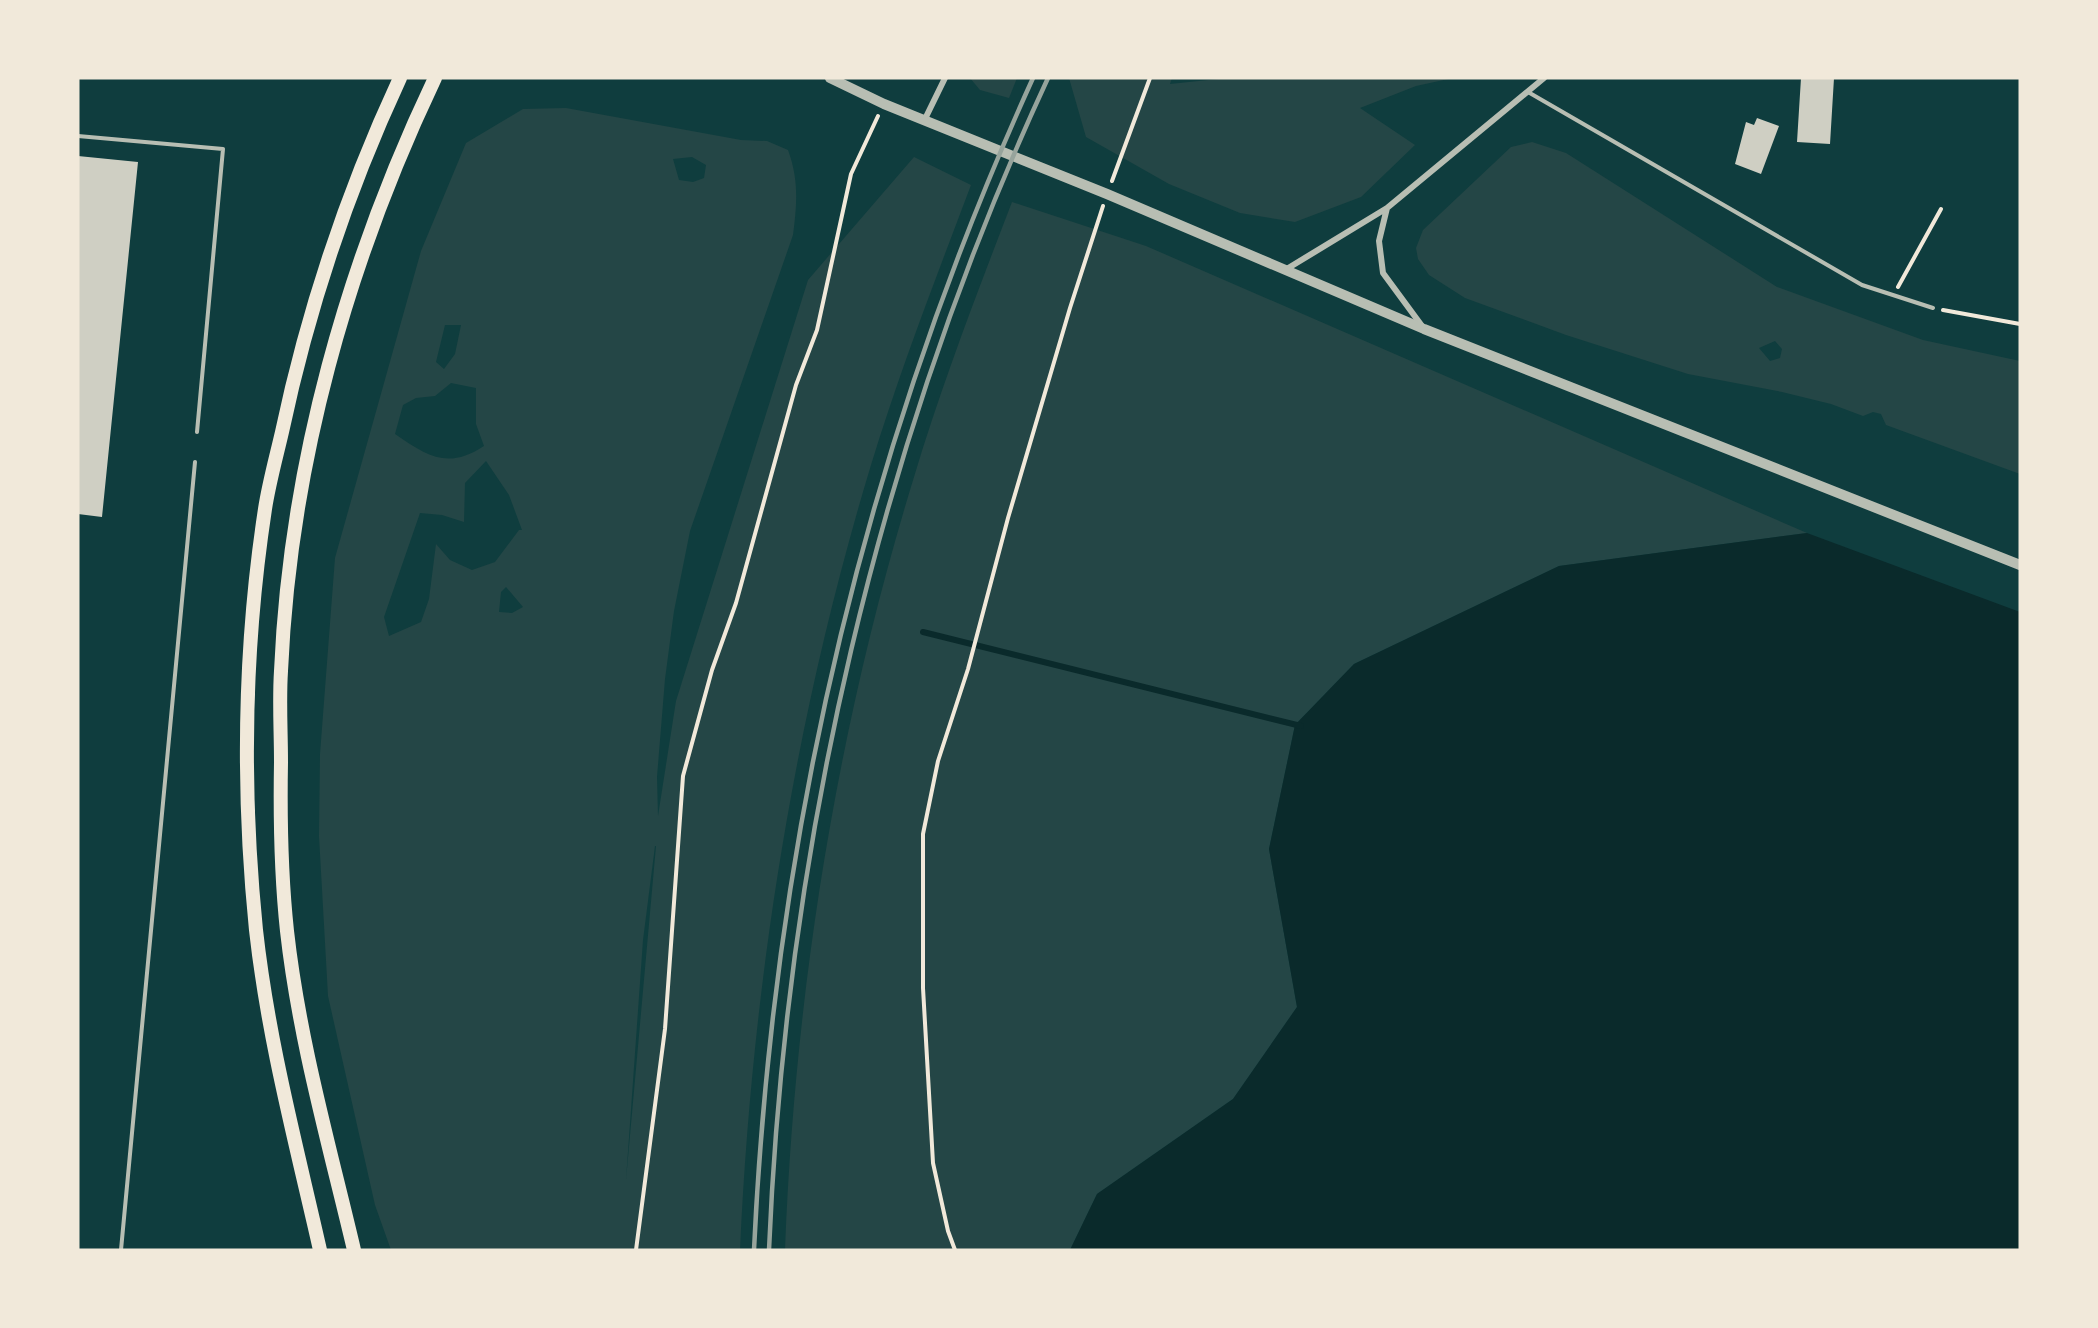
<svg xmlns="http://www.w3.org/2000/svg" width="2098" height="1328" font-family="'DM Sans',sans-serif">
<style>
.green{fill:#244646;fill-rule:evenodd}
.water{fill:#0a2a2b}
.lines{fill:none;stroke-linecap:round;stroke-linejoin:round}
.stream{stroke:#0a2a2b;stroke-width:6}
.building{fill:#cfcfc3}
.path{stroke:#f1e9da;stroke-width:4}
.service{stroke:#b8beb3;stroke-width:4}
.minor{stroke:#b8beb3;stroke-width:6}
.tertiary{stroke:#b8beb3;stroke-width:10}
.trunk{stroke:#f1e9da;stroke-width:14}
.rail{stroke:#97a49c;stroke-width:4.5}
</style>
<rect width="100%" height="100%" fill="#0f3d3e"/>
<path class="green" d="M970,78H1017L1009,98L980,90Z
M1069,78H1172L1170,84L1227,78H1453L1416,86L1360,108L1415,145L1361,197L1295,222L1240,213L1169,184L1086,137Z
M566,108L741,140L767,141L788,150C799,180 797,204 793,235L690,531L674,611L665,679L657,777L658,816L676,701L808,280L914,157L971,185C936,278 900,370 871,465C794,719 752,985 740,1250H391L375,1205L328,996L319,836L320,754L335,558L421,251L466,143L523,109ZM692,157L706,165L704,178L693,182L679,180L673,159ZM445,325H461L455,354L444,369L436,362ZM451,383L476,388V424L484,446C448,470 427,456 395,434L403,405L416,398L435,396ZM486,461L509,495L522,530H519L495,562L472,570L450,560L436,544L429,599L421,622L389,636L384,617L420,513L442,515L464,522L465,483ZM506,587L523,607L512,613L499,612L501,592ZM655,846H656L626,1180L643,940Z
M1532,142L1566,153L1777,287L1923,340L2020,361V474L1886,425L1881,414L1873,412L1863,416L1831,404L1782,392L1688,374L1566,335L1465,298L1429,275L1418,259L1416,248L1423,230L1511,147ZM1775,341L1782,349L1780,358L1770,361L1759,348Z
M1012,202L1146,246L1807,533L1559,566L1354,664L1295,725L1269,849L1297,1007L1233,1099L1097,1194L1070,1250H785C795,989 837,727 914,477C942,384 977,293 1012,202Z"/>
<path class="water" d="M1807,533L2020,612V1250H1070L1097,1194L1233,1099L1297,1007L1269,849L1295,725L1354,664L1559,566Z"/>
<g class="lines">
<path class="stream" d="M923,632L1301,726"/>
</g>
<path class="building" d="M1801,78H1834L1830,144L1797,142Z
M1757,118L1779,126L1761,174L1735,164L1746,122L1754,125Z
M78,156L138,162L102,517L78,514Z"/>
<g class="lines">
<path class="path" d="M1112,181L1150,78
M1898,287L1941,209
M1943,310L2020,324
M636,1250L665,1029L683,776L712,670L736,603L796,385L817,330L851,174L878,116
M955,1250L948,1231L933,1163L923,988V834L938,761L968,669L1008,518L1070,308L1103,206"/>
<path class="service" d="M1528,92L1862,285L1933,308
M78,136L223,149L197,432
M121,1250L195,462"/>
<path class="minor" d="M924,121L945,78
M1387,208L1544,78
M1285,270L1387,208L1379,241L1383,273L1422,326"/>
<path class="tertiary" d="M830,78L884,104L1107,194L1424,329L2020,565"/>
<path class="trunk" d="M320,1250C296,1144 268,1039 256,930C242,791 244,647 265,509C269,483 276,458 282,432C308,309 347,192 400,78
M354,1250C329,1144 299,1039 287,931C281,875 280,818 281,762C281,731 279,701 281,671C290,465 347,263 435,78"/>
<path class="rail" d="M754,1250C773,844 864,449 1033,78
M769,1250C786,847 878,444 1048,78"/>
</g>
<rect width="2098" height="1328" fill="none" stroke="#f1e9da" stroke-width="159"/>
</svg>
